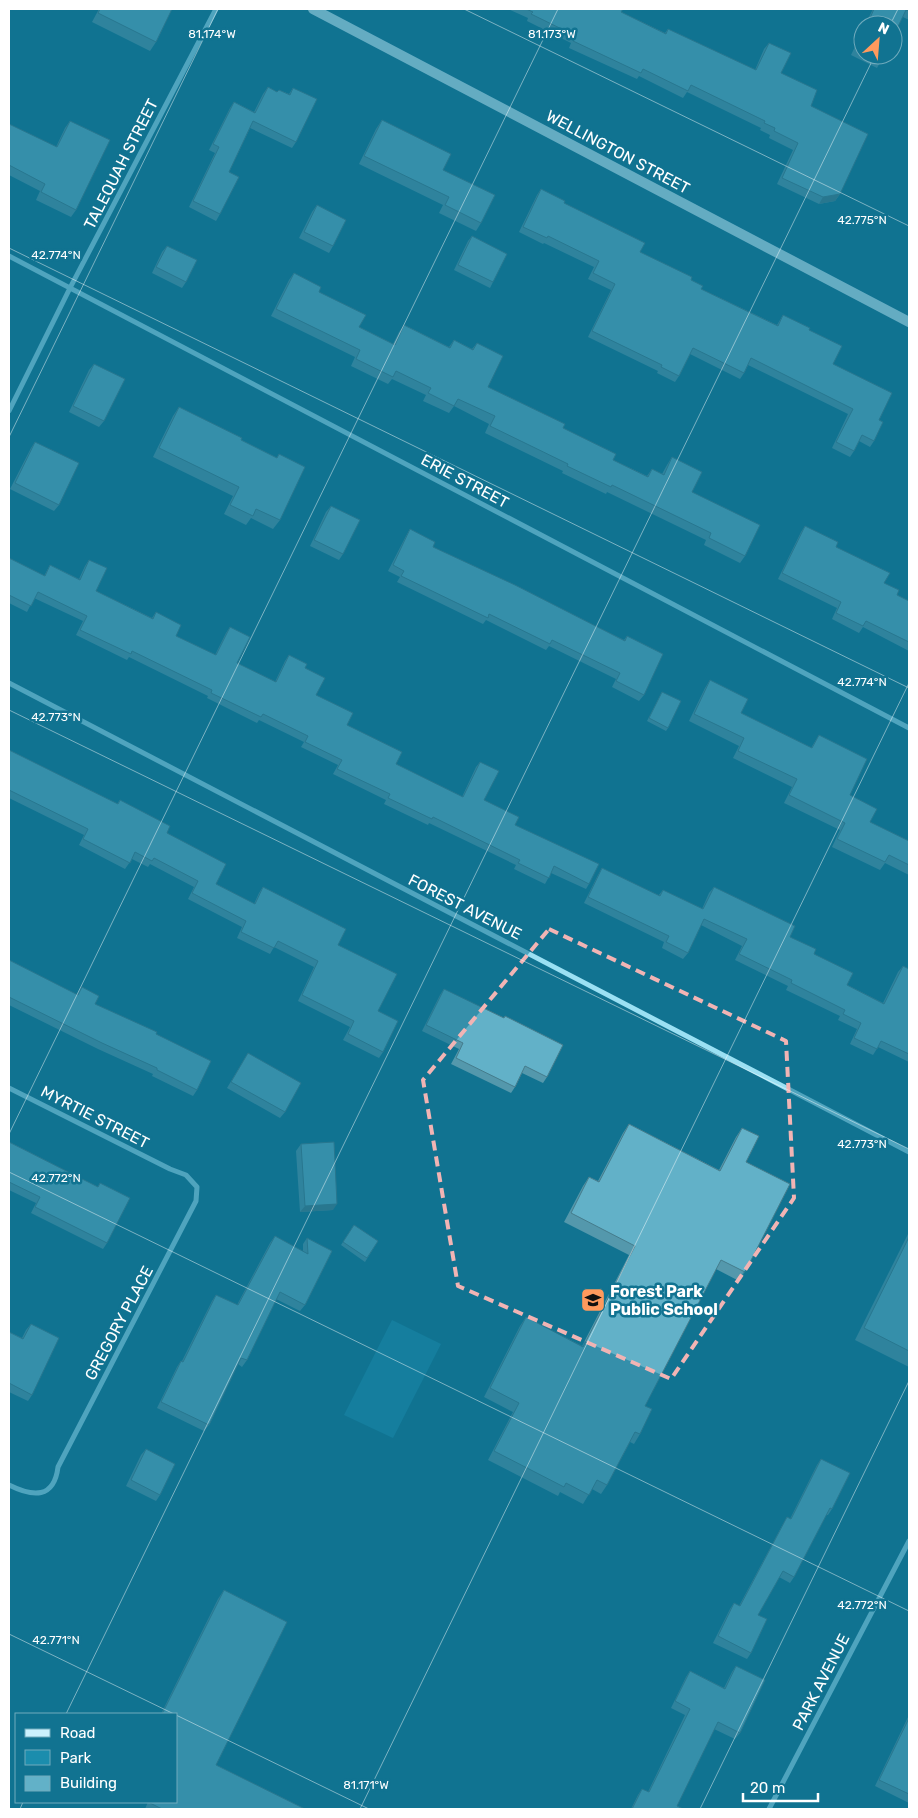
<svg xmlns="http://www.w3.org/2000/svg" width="918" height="1818" font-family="Rubik,sans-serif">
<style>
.green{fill:#1b8dad}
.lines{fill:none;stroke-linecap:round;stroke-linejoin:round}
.street{stroke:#9be0f3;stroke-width:5}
.secondary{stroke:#cbf1fd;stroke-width:10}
.wall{fill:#5498ac}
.shaded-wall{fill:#457c8c}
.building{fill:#62b1c8;stroke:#457c8c}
.marked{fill:none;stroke:#f1b4b4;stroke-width:4;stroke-dasharray:10 6;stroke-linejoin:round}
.ticks{fill:none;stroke:#fff;stroke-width:1;stroke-opacity:0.45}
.labels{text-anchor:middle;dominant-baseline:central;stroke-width:5;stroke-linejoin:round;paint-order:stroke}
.street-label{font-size:16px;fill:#fff;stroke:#117391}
.poi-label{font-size:16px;font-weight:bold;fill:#fff;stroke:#117391;text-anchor:start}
.ticks-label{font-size:12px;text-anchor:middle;fill:#fff;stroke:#117391;stroke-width:5;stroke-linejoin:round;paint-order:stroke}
</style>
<rect width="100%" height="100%" fill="#117391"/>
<path class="green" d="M392,1320L441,1344L393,1438L344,1415Z"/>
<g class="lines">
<path class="street" d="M9,256L909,728
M9,411L70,288L216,9
M9,683L909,1152
M9,1088L170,1169L186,1175L197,1187L196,1201L58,1467C54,1499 33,1497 9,1485
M769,1809L909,1541"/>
<path class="secondary" d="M313,9L909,322"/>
</g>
<path class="wall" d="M99,9H172L156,42L150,51L92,22Z
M508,9H623L621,12L665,33L668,29L755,70L764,49L769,43L781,73L811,106L840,194L835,201L819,204L777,184L793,150L769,138L770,135L760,130L761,128L687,92L683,98L639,76L637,79L569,48L571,43L527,21L528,18Z
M873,9H909V20L903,17L893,25H865Z
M863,30V55H884L877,68L851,55Z
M268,87L277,92L279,90L289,94L293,88L296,142L292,148L250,128L229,172L220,214L216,221L189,207L215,153L209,150L230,108L234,102L254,112L263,94Z
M382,120L481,223L476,231L439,213L443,205L359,164L376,129Z
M70,121L76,210L71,217L36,200L40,191L9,175V124L56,147L65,128Z
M541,189L640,252L691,280L701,289L777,325L783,315L809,330L833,364L879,420L874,441L870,447L859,441L854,451L850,457L832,448L848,414L748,365L744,373L740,379L690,354L679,376L675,382L657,373L658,371L588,337L611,290L588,279L594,267L544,243L543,244L519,232L537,195Z
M317,205L333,246L329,253L299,238L312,212Z
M472,236L493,282L490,288L454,270L468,241Z
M167,246L186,282L182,288L152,273L162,252Z
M294,273L319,292L359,327L393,344L399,332L404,325L449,347L454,340L472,349L477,343L488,387L563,428L613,460L647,476L652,469L662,474L667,465L672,457L692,492L745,556L740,563L704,545L706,540L607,492L606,494L562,473L563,471L485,433L489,424L454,406L449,413L423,401L426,395L392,379L388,384L351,366L355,357L271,316L289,280Z
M94,364L104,421L99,427L69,412L89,370Z
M179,407L241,440L277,458L279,454L280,520L273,529L251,518L246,525L224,514L233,496L153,457L173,416Z
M35,442L59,505L54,511L10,489L31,448Z
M331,506L343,554L339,560L310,546L326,512Z
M805,526L836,547L884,583L897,595L909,601V651L863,627L859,633L832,619L837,608L778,579L801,532Z
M410,529L433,547L624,640L627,636L644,695L639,701L612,687L616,679L549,646L546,650L486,620L483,624L397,582L400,577L388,571L406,536Z
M9,558L44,576L50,565L79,579L85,566L89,560L96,591L152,618L156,612L176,636L215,655L226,633L230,627L237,663L275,682L285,661L289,655L305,668L316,695L347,725L396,764L462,797L476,767L480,762L484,800L589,884L586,889L551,873L545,884L514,869L516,865L429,823L428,825L384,804L386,800L333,774L338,765L301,747L304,742L259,720L257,723L207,698L208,696L129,657L127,660L76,635L83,621L34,598L27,612L9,603Z
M710,680L741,713L811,748L819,735L850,795L870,822L909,841V875L885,863L880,870L832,847L840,830L784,803L792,787L733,758L739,746L689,721L705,688Z
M662,692L668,728L666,731L647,721Z
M9,750L117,804L120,800L167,833L216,884L254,904L259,893L263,887L338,945L378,1011L383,1052L379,1058L343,1040L350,1027L298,1001L314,967L274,947L270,954L237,938L242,927L188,899L194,887L150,864L148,867L132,859L125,869L79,845L84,835L9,798Z
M602,868L658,896L663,890L702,909L709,893L714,887L790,937L814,954L847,985L883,1003L898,972L903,966L909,969V1062L878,1047L873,1055L850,1044L857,1029L838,1020L840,1016L786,990L788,986L735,960L742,946L701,925L688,953L683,959L662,948L664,942L584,903L598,875Z
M9,960L77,995L82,987L95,1004L156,1034L197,1090L193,1096L152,1076L153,1074L98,1049L9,1005Z
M444,989L547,1077L543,1083L522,1073L515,1087L511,1093L451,1064L459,1049L422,1031L440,995Z
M248,1053L285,1112L280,1118L227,1088Z
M629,1124L719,1170L736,1137L742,1128L746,1162L745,1272L739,1281L716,1269L645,1406L640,1434L634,1444L630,1442L607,1485L601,1494L592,1489L583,1504L560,1492L558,1496L488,1460L513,1412L484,1397L520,1326L526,1317L582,1346L629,1255L564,1222L583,1186L589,1177L598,1181L623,1133Z
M9,1142L98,1187L100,1183L107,1243L103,1249L31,1213L36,1203L9,1190Z
M301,1144L333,1210L300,1212L296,1151Z
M354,1225L378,1241L365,1262L341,1245Z
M909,1232V1367L855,1340Z
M275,1236L303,1252V1244L307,1238L332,1251L305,1305L300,1311L276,1299L247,1360L242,1367L238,1364L209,1425L204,1431L157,1408L177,1367L181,1361H182L212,1301L216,1295L237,1305L270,1243Z
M31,1324L32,1395L28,1401L9,1392V1332L22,1338L26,1330Z
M146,1449L160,1495L156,1501L126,1486L141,1455Z
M821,1459L832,1509L828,1515H826L794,1577L790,1583L779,1577L758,1615L751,1653L747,1659L713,1643L730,1609L734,1603L739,1606L783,1524L787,1517L790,1519L817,1465Z
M224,1590L216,1765L305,1809H145L148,1802H176V1714H161L218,1599Z
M736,1666L740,1733L735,1739L714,1729L677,1806L684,1809H631L638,1795L642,1789L648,1792L685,1715L671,1708L686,1677L690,1671L724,1688L732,1672Z
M909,1715V1803L875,1786Z"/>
<path class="shaded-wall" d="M840,194L835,201L819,204L823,197Z
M337,1204L333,1210L300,1212L305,1206Z"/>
<path class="building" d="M100,9H172L156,42L98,13Z
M526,9H623L621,12L666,34L668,29L756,70L769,43L791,53L781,73L817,90L811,106L868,134L840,194L823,197L782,178L798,143L774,131L775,128L764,123L765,121L691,85L688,91L643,69L641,73L573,41L576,36L531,14L533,12Z
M874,9H909V11L906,10L893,37V25H867Z
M863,33V53L855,49Z
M868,55H884L881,61Z
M268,87L277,92L279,90L290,95L293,88L317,99L296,142L253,121L229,172L239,177L220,214L193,201L219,147L213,144L234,102L255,113Z
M382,120L451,154L443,170L495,195L481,223L445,205L449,197L364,156Z
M70,121L110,140L76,210L41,192L45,184L9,165V124L57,147Z
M541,189L565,201L564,203L645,243L640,252L692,277L691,280L703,286L701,289L778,326L783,315L810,328L809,330L842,346L833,364L892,393L879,420L883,422L874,441L862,435L854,451L836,442L853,409L751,358L744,373L693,348L679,376L661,367L662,365L592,331L615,284L593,273L599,261L548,236L547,238L523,227Z
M317,205L346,220L333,246L304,232Z
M472,236L507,254L493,282L458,265Z
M167,246L197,260L186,282L156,267Z
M294,273L321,287L319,292L366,315L359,327L395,345L404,325L450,348L454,340L473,350L477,343L503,356L488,387L565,424L563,428L616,454L613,460L648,477L652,469L664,475L672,457L702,472L692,492L760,525L745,556L709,538L711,533L612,485L611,487L567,466L568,464L490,426L495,416L458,399L454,406L428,393L431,388L396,371L393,377L356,359L360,350L276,309Z
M94,364L125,379L104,421L73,406Z
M179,407L242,438L241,440L277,458L279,454L305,467L280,520L256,509L253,516L230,505L239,487L159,448Z
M35,442L79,463L59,505L15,483Z
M331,506L360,520L343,554L314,540Z
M805,526L838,542L836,547L890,573L884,583L899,590L897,595L909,601V642L866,621L863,626L836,613L841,602L782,573Z
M410,529L435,542L433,547L515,585L625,641L627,636L663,654L644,695L616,681L620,673L552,640L550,644L489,614L488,618L401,576L404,571L393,565Z
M9,558L45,576L50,565L80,580L89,560L107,568L96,591L153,619L156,612L181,625L176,636L216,655L230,627L250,637L237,663L276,682L289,655L307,664L305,668L325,678L316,695L353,713L347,725L402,752L396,764L463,797L480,762L499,771L484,800L519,817L515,825L599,864L589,884L554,866L549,878L518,863L520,860L433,817L432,819L388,798L390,794L337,769L342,760L305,742L308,736L263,714L261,717L211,693L212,690L132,651L131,654L80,630L87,616L38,592L31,606L9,595Z
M710,680L748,699L741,713L812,748L819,735L867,759L850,795L877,809L870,822L909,841V865L889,855L885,862L837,839L845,823L789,795L797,779L738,751L744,738L694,714Z
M662,692L681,701L668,728L649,718Z
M9,750L118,804L120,800L170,826L167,833L226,864L216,884L255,904L263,887L346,929L338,945L397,974L378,1011L398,1021L383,1052L348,1034L354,1021L302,995L318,961L278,941L274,948L241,932L246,921L192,893L198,881L154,858L152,861L135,852L130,863L83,839L88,829L9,790Z
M602,868L660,896L663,890L703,909L714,887L795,926L790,937L816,949L814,954L853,973L847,985L884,1004L903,966L909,969V1054L881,1041L877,1049L854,1038L861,1023L843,1014L845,1010L791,983L792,980L739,954L747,939L704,919L688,953L666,942L669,936L588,897Z
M9,960L78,995L82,987L99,996L95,1004L157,1032L156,1034L211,1061L197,1090L157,1070V1068L102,1043L9,997Z
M444,989L504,1018L505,1016L563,1045L547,1077L525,1066L515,1087L456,1058L463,1043L426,1025Z
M248,1053L301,1083L285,1112L231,1082Z
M629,1124L720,1171L742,1128L759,1136L746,1162L790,1184L745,1272L721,1260L645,1406L652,1409L640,1434L635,1432L607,1485L597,1480L589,1495L566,1483L564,1487L494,1451L519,1403L490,1388L526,1317L583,1347L635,1246L571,1213L589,1177L599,1182Z
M9,1142L98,1187L100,1183L130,1198L107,1243L35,1207L40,1197L9,1182Z
M334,1142L337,1204L305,1206L301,1144Z
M354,1225L378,1241L367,1258L343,1242Z
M275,1236L308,1254L307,1238L332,1251L305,1305L280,1292L247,1360L241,1358L209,1425L161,1402L181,1361L183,1362L216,1295L238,1305Z
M909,1237V1351L864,1328Z
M31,1324L59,1338L32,1395L9,1383V1332L23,1339Z
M146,1449L175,1464L160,1495L131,1480Z
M821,1459L850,1473L832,1509L830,1508L794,1577L783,1571L758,1615L767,1619L751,1653L718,1636L734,1603L740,1606L787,1517L791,1519Z
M224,1590L287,1622L216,1765L305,1809H162L150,1803V1802H176V1714H162Z
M736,1666L765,1680L740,1733L718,1722L677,1806L683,1809H632L642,1789L649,1792L690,1709L675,1701L690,1671L725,1689Z
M909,1718V1794L879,1780Z"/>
<path d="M0 0H918V1818H0ZM549,929L786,1041L794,1198L671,1379L458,1286L423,1080Z" fill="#117391" fill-opacity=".55" fill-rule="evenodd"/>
<path class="marked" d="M549,929L786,1041L794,1198L671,1379L458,1286L423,1080Z"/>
<path class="ticks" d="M464,9L909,226M890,25L898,9M9,248L909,688M9,437L218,9M9,710L909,1149M9,1134L558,9M9,1172L909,1611M9,1634L174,1714M66,1714L875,55M176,1715L369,1809M20,1809L23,1802M360,1809L909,683M700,1809L909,1381"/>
<defs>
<symbol id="school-square" viewBox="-11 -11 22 22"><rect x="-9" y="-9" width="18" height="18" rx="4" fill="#ff9a5d" stroke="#117391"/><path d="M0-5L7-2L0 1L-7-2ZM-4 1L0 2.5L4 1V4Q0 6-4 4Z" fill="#111"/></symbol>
</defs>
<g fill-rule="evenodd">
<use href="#school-square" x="579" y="1286" width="28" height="28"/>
</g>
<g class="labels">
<g class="street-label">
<text transform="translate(618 152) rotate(28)">WELLINGTON STREET</text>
<text transform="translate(121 164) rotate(-63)">TALEQUAH STREET</text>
<text transform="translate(465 481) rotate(28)">ERIE STREET</text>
<text transform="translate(465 907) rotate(27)">FOREST AVENUE</text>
<text transform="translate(95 1117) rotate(27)">MYRTIE STREET</text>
<text transform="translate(119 1323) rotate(-62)">GREGORY PLACE</text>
<text transform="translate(821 1682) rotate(-63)">PARK AVENUE</text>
</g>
<g class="poi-label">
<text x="610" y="1291">Forest Park<tspan x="610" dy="18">Public School</tspan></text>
</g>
</g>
<g class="ticks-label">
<text x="212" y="38">81.174°W</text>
<text x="552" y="38">81.173°W</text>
<text x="862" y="224">42.775°N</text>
<text x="56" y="259">42.774°N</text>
<text x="862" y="686">42.774°N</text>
<text x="56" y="721">42.773°N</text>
<text x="862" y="1148">42.773°N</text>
<text x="56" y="1182">42.772°N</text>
<text x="862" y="1609">42.772°N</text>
<text x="56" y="1644">42.771°N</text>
<text x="366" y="1789">81.171°W</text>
</g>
<rect width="918" height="1818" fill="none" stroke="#ffffff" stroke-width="20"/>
<rect x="15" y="1713" width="162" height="90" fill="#117391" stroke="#70abbd"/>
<rect x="25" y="1729" width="25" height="8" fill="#cbf1fd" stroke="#70abbd"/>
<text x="60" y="1738" font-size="15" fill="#ffffff">Road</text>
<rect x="25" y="1750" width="25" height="15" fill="#1b8dad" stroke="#70abbd"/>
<text x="60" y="1763" font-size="15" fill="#ffffff">Park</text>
<rect x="25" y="1776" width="25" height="15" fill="#62b1c8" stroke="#70abbd"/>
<text x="60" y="1788" font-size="15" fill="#ffffff">Building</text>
<g transform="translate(878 40) rotate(26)"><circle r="24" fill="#117391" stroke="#70abbd"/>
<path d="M0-4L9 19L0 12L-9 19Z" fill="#ff9a5d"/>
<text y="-8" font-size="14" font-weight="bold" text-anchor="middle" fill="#ffffff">N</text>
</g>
<path d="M743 1793v8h75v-8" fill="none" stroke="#ffffff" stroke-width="2.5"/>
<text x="750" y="1793" font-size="15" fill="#ffffff" stroke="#117391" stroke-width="4" paint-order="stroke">20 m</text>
</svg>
